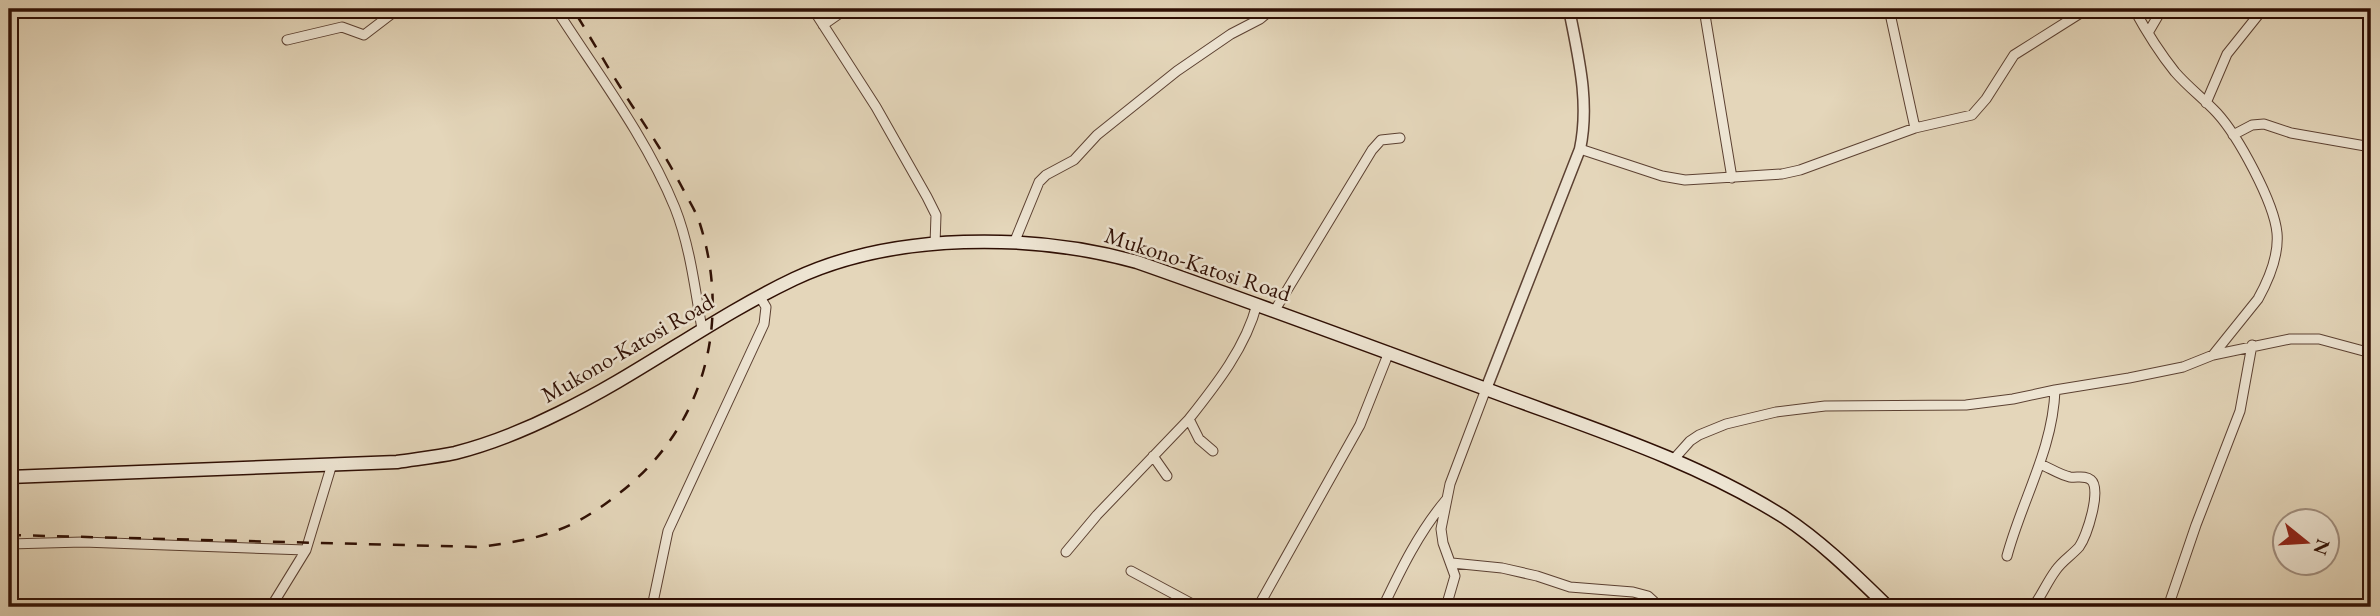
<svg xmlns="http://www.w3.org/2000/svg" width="2380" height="616" font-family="'EB Garamond',serif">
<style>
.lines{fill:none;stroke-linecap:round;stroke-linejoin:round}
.minor-casing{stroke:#5c4132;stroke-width:11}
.tertiary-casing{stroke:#5c4132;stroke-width:13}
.secondary-casing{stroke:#2f0f04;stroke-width:15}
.minor{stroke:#ede4d2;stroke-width:9}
.tertiary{stroke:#ede4d2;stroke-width:10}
.secondary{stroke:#ede4d2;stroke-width:12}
.rail{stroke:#2f0f04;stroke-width:2.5;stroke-dasharray:12 12;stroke-linecap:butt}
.labels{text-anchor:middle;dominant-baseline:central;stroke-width:5;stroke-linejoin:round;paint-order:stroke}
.street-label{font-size:23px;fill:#2f0f04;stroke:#ede4d2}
</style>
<rect width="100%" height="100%" fill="#e4d6ba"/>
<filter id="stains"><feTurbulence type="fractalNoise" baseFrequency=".00286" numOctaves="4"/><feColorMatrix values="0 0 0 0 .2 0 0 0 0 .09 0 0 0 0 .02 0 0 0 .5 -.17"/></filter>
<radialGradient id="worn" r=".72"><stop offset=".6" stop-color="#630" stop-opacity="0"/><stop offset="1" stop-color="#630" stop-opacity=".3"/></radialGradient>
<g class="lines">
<defs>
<path id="minor" d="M556,9C597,73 646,137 675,208C690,246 695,289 702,329
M813,9L876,107L927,197L936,215L935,244
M1704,9L1732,178
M1889,9L1915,128
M2134,9C2146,31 2159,52 2175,72C2188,87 2204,99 2217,113C2238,136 2274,202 2277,233C2279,255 2268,281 2258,299L2213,355
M823,25L846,9
M2148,33L2162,9
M287,40L342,27L364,35L398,9
M2206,103L2227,54L2263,9
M2233,135L2252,125L2264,124L2291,133L2371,147
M1580,149L1662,176L1685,180L1782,174L1800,170L1915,128L1972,115L1986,99L2014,55L2087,9
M1014,243L1039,182L1046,175L1074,160L1097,135L1177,71L1231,34L1260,19L1272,9
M1275,310L1372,150L1381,140L1400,138
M1189,419C1216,385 1246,347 1257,304
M1153,456L1167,476
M1673,460L1690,441L1699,435L1726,424L1776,412L1825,406L1966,405L2013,399L2055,390L2129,378L2183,367L2213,355L2290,339H2319L2371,353
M9,544L83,542L306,550
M1066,552L1097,515L1189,419L1199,439L1213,451
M2007,556C2022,500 2053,449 2055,390
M1452,563L1502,568L1537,576L1570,587L1633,592L1648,596L1660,607
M1131,571L1198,607
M271,607L306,550L332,464
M652,607L668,531L764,324L766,307L760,297
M1258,607L1360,425L1389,352
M1383,607C1401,569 1419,532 1446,500
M1446,607L1455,576L1443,543L1441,529L1450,484L1486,389
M2033,607C2042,595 2047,582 2056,570C2062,561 2072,555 2079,547C2087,536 2102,489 2091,480C2085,475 2077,478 2070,477C2060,475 2050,468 2040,464
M2168,607L2196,525L2240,411L2252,345"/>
<path id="tertiary" d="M1486,389L1580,149C1590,101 1578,56 1569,9"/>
<path id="secondary" d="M9,477L397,462C416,459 436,457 455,453C490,444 527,429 559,413C640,374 712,318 794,279C894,232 1032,233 1137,262C1254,303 1370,346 1486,389C1587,427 1692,459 1784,517C1822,542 1855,575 1888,607"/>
</defs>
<use href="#minor" class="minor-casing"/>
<use href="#tertiary" class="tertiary-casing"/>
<use href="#secondary" class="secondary-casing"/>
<use href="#minor" class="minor"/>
<use href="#tertiary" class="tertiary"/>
<use href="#secondary" class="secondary"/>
<path class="rail" d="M9,535L480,547C507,543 533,540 558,530C580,522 599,509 617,495C703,430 732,325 700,224C697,214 691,204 686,195C670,163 651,134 631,104C611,73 592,40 573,9"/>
</g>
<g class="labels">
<g class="street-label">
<text transform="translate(1198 264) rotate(18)">Mukono-Katosi Road</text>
<text transform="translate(627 348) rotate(-30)">Mukono-Katosi Road</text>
</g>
</g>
<rect width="2380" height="616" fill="none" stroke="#e4d6ba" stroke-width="35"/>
<rect x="10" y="10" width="2359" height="595" fill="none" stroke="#2f0f04" stroke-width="3.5"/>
<rect x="18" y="18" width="2345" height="581" fill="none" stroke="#2f0f04" stroke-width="2"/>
<g transform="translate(2306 542) rotate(108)"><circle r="33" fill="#ede4d2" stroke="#a18f80" stroke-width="2"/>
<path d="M0-5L12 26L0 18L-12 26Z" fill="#8f2418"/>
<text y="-10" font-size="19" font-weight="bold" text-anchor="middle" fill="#2f0f04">N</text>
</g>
<rect width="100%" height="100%" filter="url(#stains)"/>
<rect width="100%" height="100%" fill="url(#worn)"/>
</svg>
